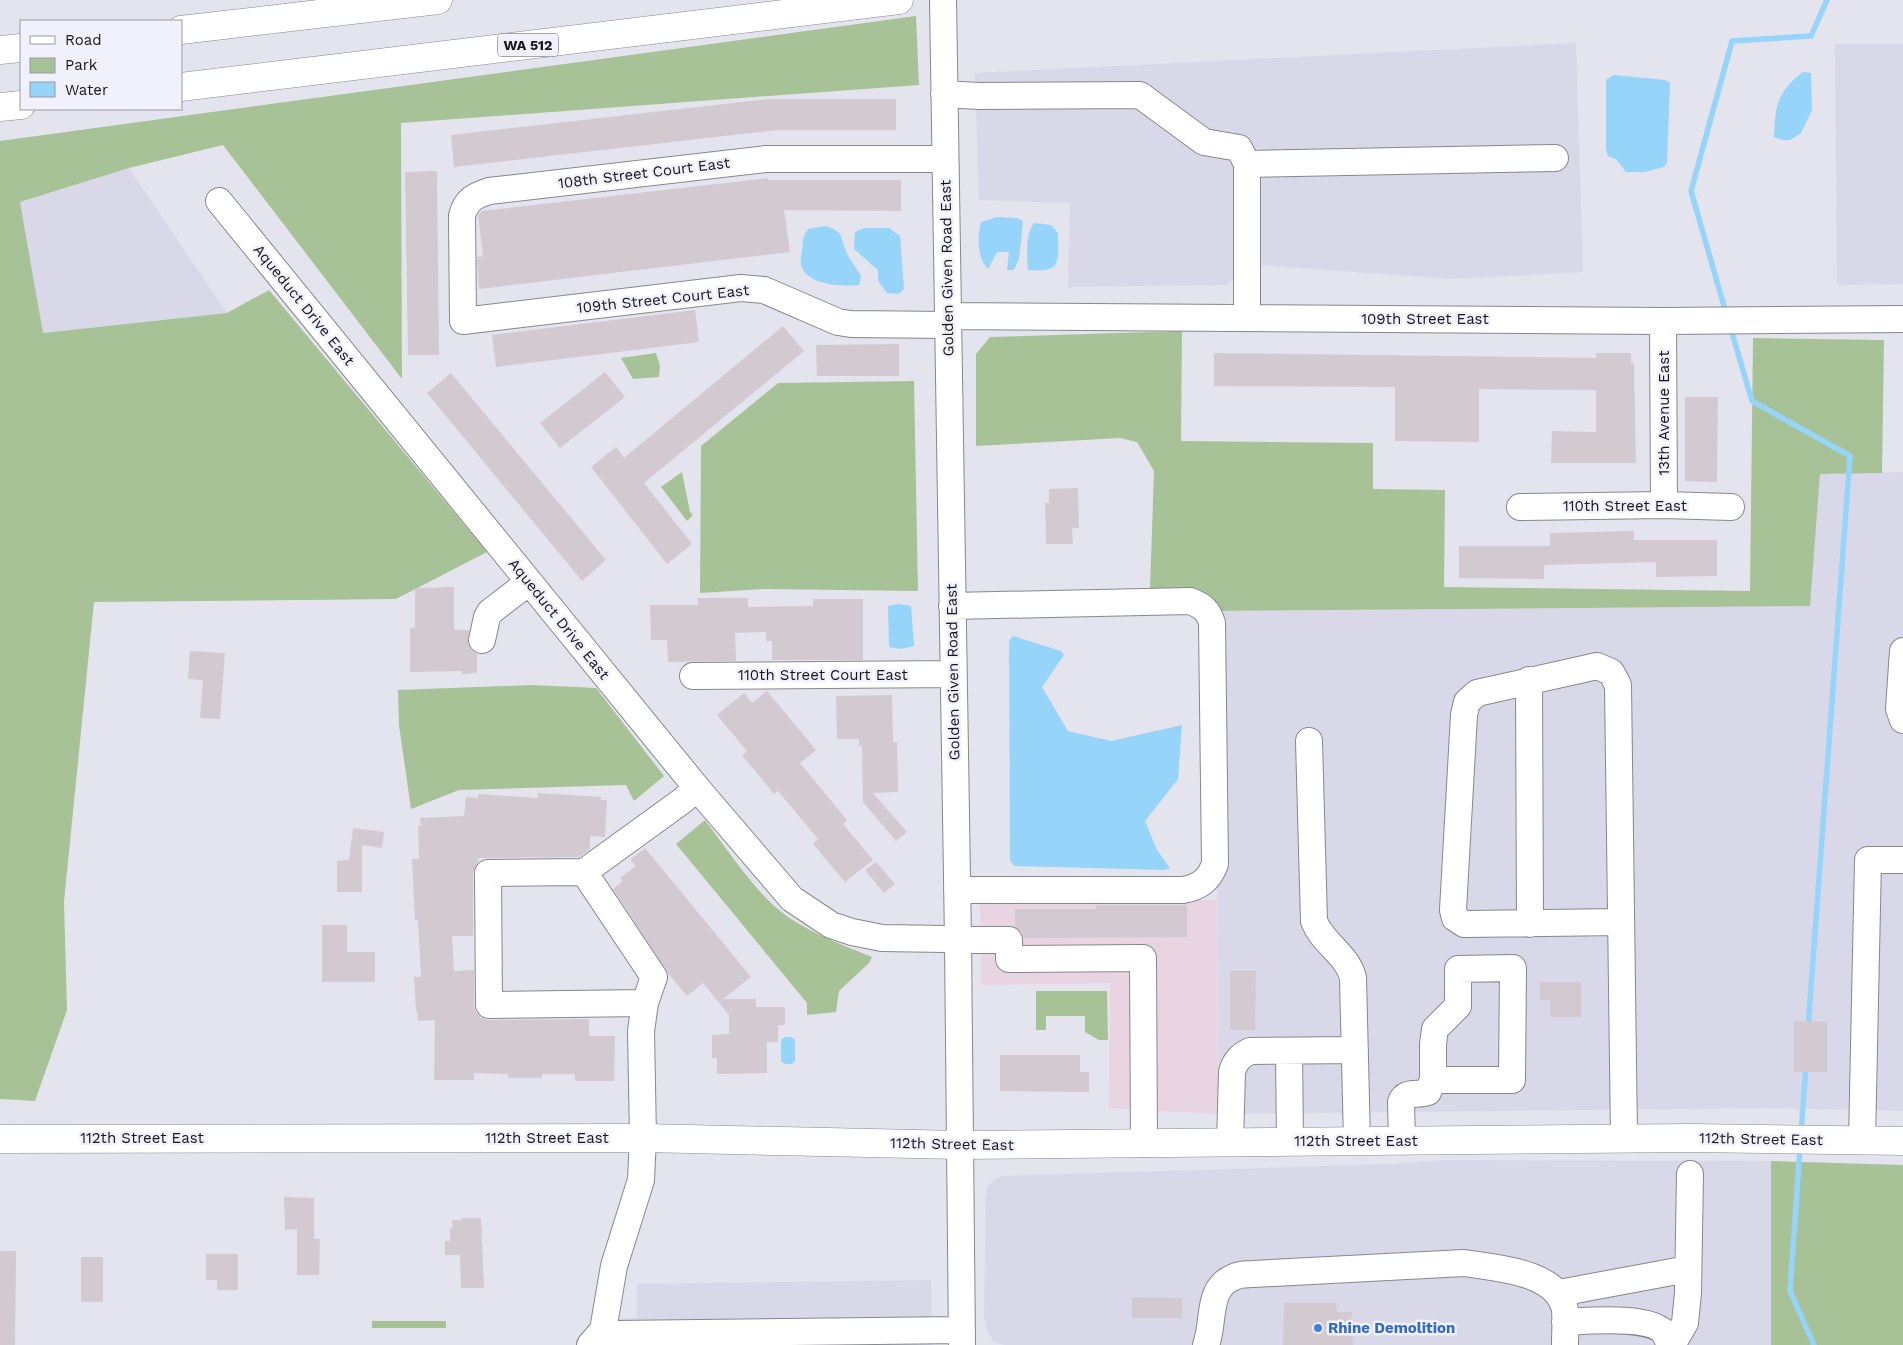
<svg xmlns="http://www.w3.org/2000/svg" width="1903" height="1345" font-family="'Work Sans',sans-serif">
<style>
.commercial{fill:#e9d4e2}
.built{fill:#d8d8e9}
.green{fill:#a8c297}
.water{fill:#96d4fa}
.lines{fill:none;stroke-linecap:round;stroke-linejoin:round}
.stream{stroke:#96d4fa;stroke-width:5.5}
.building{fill:#d3c9d0}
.minor-casing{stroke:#878790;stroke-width:28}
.major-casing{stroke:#878790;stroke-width:29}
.highway-casing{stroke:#878790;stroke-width:29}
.minor{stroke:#fff;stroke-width:26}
.major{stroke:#fff;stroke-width:28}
.highway{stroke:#fff;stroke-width:28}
.shop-dot{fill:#3f7fe0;stroke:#f1f1fc;stroke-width:2}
.labels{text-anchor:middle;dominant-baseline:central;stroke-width:5;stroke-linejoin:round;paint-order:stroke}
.shield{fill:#f1f1fc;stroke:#58585e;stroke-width:1}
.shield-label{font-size:14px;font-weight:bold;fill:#17161a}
.street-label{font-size:15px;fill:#17161a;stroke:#f1f1fc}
.shop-label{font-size:15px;font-weight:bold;fill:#366cbe;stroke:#f1f1fc;text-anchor:start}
</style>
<rect width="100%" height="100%" fill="#e4e4ee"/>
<path class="commercial" d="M980,900H1217L1219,1114L1109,1108L1110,983L981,985Z"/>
<path class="built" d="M1576,43L1583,272L1453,279L1242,264L1236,277L1226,285L1068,287L1070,203L979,200L975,73Z
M1835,44H1903V284L1837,285Z
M129,168L227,313L43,333L20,202Z
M1903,472V1111L1769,1108L1219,1114L1215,611L1809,606L1820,474Z
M1444,1160L1771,1161V1345H1005L994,1342L988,1333L984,1316L986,1195L987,1187L1000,1176L1392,1164Z
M931,1280L932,1345H601V1319L637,1318V1284Z"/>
<path class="green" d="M916,16L919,85L401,123L402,379L223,145L129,168L20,202L43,333L227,313L269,290L487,552L396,599L94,602L64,902L67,1010L35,1101L0,1099V141Z
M1182,331L1181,441L1373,443V489L1445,490L1444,587L1750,591L1753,338L1884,340L1882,473L1820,474L1810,606L1215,611L1174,589L1150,588L1154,471L1137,442L1120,438L976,446V354L990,337Z
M656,353L660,366L659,377L633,379L621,358Z
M914,381L918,591L764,589L700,593L701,446L778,383Z
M682,472L690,512L693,515L687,521L661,487Z
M532,685L596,688L664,776L634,801L626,785L459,790L411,809L399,725L398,690Z
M705,820C727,849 747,880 773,905C801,930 838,943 872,957L869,963L839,991L836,1012L807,1015V1003L676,844Z
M1036,991H1107L1108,1040H1099L1085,1032V1016H1046V1030H1036Z
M1771,1161L1903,1165V1345H1771Z
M372,1321H446V1328H372Z"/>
<path class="water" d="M1803,72L1811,73L1812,110L1801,133L1790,140H1782L1774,137C1775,106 1777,92 1803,72Z
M1613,75L1665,80L1670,83L1667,163L1664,167L1644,172H1626L1616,159L1608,156L1606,150V80Z
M997,217L1017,218L1023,221L1019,259L1014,270H1007L1009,252H997L988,269C977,257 977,238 981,222Z
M1034,223L1051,225L1058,233C1058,262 1062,273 1028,270C1027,255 1025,235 1034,223Z
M825,226L834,229L840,234L847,254L861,276L859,285C843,287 804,285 801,264C800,260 801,255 802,252C803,243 802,237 808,229Z
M864,228H889L900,236L904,289L899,294L887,293L878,281V270L854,249L855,232Z
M898,604L911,606L914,646L901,649L889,647L888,606Z
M1013,636L1061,651L1064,655L1042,687L1068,731L1111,741L1182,725L1178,779L1145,821L1157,850L1170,868L1164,870L1014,866L1010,860L1009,641Z
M785,1037H791L795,1040V1061L792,1064H785L781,1061V1040Z"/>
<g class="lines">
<path class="stream" d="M1726,313L1691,191L1732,41L1811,36L1827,0
M1730,326L1752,401L1850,456L1808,1028
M1801,1133L1806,1065
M1800,1147L1790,1291L1814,1345"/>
</g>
<path class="building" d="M769,99H896V130H777L454,167L451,135Z
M437,171L439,355H408L405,172Z
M768,178V180H901V211L784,210L790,252L479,289L477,257L483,256L478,215L482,211Z
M695,310L699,342L496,367L492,335Z
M783,326L804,351L644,483L692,544L667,564L591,467L616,447L624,458Z
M899,344V376H817L816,345Z
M1214,353L1596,358V353H1631V363L1634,364L1636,463H1551L1552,431L1596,432V390L1479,389V442L1395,441V387L1214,386Z
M605,372L625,397L560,448L540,423Z
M451,373L606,560L582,581L427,393Z
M1685,397H1718L1717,482L1685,481Z
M1078,488L1079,528H1072L1073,544H1046L1045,503H1049V489Z
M1634,531V540H1717V576L1656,577V562L1544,565V579L1459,578V546H1550V533Z
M454,587V630H469L468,644L472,651L477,654V673L462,674V671L410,672V628H415V588Z
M698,598H748V607L813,606V599H863V660H772V641H766V632L735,633L736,661L668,662L667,640H651L650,605H698Z
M190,651L225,653L220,719L200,718L203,680L188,679Z
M767,691L816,750L800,763L847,820L843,824L873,860L845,882L813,844L818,839L778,791L774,794L742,755L747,751L717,715L744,693L752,703Z
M892,695L893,742H897L898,792L873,793L907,832L896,841L863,802L862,746H859V739H837L836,696Z
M538,793L601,797V800H607L605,837L590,836V849L579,857L479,858L473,873V936H452L454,971L474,970V1006L476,1013L482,1018L489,1020L589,1019V1036H615L614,1081H575V1074H542V1078H508V1074L474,1073V1080H434L435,1020L418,1021L417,1011H416L414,977H421L418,920H415L412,859H419L418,826H421L420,818L464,816L466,797L478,798V794L538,798Z
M353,828L384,832L382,848L362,845V892H337V861L349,860Z
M645,848L751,977L723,999H756V1007H785V1025H778V1042H767V1073L717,1074V1058H712V1035L729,1034V1015L703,983L687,996L668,973L613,889L623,881L620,878L636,866L630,860Z
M876,862L895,884L884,893L865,870Z
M1096,905H1187V937L1024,938L1022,932L1015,927V909H1096Z
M322,925H347V952H375V982H322Z
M1230,971H1256L1255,1030H1230Z
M1540,982H1581V1017H1550V1000H1540Z
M1794,1021L1827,1022V1072H1794Z
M1000,1055H1080V1072H1089V1092L1000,1091Z
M284,1197L314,1198V1239H320L319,1275H297V1229L285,1230Z
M462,1218H481L484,1288H461L460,1255H445V1241H450V1228L453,1227L452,1220H462Z
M0,1251H16L15,1345H0Z
M206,1254H238V1290H217V1280H206Z
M81,1257H103V1302H81Z
M1132,1297L1182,1298V1318H1132Z
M1284,1303H1336L1337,1312H1352L1353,1345H1283Z"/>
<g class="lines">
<defs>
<path id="minor" d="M943,0L958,940L962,1345
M944,94L979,96L1140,95L1204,142L1239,148L1247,164V318
M945,159H766L489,191C474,196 466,200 462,216L463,321L741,288L764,290L838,322L851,324L948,325
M1247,164L1555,158
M219,201L697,788L792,899L831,925L852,932L882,938L1009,940V959L1143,958L1144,1144
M948,316L1663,321L1903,319
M1663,321L1664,505
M1520,507L1664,505L1731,507
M952,606L1190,601C1203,606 1208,610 1212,623L1215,864C1209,880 1200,887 1183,890H957
M482,640L487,617L490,612L529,582
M1903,651L1899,709L1903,720
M693,676L953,674
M1529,680L1530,924
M1309,741L1314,921C1322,943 1348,955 1353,978L1357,1141
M584,872L654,977L645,1003L641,1031L643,1138L641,1180L614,1266L603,1330L590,1345
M584,872L488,873L489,1005L645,1003
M584,872L682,801L697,788
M1620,922L1464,924L1455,918L1453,910L1464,715L1467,702L1477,693L1597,666L1611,672L1618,685L1624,1138
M1289,1051L1290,1142
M1402,1141L1401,1102C1405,1090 1418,1096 1428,1092L1433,1080V1044L1435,1029L1458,1006V969L1513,968L1512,1080H1433
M1862,1141L1868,860H1903
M1230,1143L1232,1072C1235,1061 1240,1056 1250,1051L1355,1050
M1559,1293L1688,1269
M1565,1322C1586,1321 1653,1315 1665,1334C1667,1337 1668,1342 1670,1345
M603,1330L616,1334L962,1330
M1206,1345C1215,1321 1206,1288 1234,1277C1240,1274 1248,1274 1253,1274L1464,1263C1495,1268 1558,1271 1565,1310C1566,1321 1565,1334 1565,1345
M1672,1345L1685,1323L1688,1293L1690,1174"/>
<path id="major" d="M0,1139L643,1138L960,1145L1691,1138L1903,1141"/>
<path id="highway" d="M181,30L438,0
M0,50L21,48
M181,87L899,0
M0,107L21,105"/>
</defs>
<use href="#minor" class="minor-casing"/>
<use href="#major" class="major-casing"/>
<use href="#highway" class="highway-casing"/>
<use href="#minor" class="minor"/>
<use href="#major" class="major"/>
<use href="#highway" class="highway"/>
</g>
<circle class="shop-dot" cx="1318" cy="1328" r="5"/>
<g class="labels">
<rect class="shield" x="498" y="33.5" width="60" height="23" rx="4"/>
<g class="shield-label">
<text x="528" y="45">WA 512</text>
</g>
<g class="street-label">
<text transform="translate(644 173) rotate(-7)">108th Street Court East</text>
<text transform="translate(947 268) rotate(-91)">Golden Given Road East</text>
<text transform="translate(663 299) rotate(-6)">109th Street Court East</text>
<text transform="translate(304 305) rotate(51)">Aqueduct Drive East</text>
<text x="1425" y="319">109th Street East</text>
<text transform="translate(1664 413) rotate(-90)">13th Avenue East</text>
<text x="1625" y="506">110th Street East</text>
<text transform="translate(559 619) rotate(51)">Aqueduct Drive East</text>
<text transform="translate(953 672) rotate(-91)">Golden Given Road East</text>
<text x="823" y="675">110th Street Court East</text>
<text x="142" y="1138">112th Street East</text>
<text x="547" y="1138">112th Street East</text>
<text transform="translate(1761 1139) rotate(1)">112th Street East</text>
<text x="1356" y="1141">112th Street East</text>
<text transform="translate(952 1144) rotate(1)">112th Street East</text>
</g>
<g class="shop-label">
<text x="1328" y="1328">Rhine Demolition</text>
</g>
</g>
<rect x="20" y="20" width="162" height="90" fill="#f1f1fc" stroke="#9a99a2"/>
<rect x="30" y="36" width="25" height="8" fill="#ffffff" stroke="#9a99a2"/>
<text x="65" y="45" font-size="15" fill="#17161a">Road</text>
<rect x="30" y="58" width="25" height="15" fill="#a8c297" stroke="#9a99a2"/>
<text x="65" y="70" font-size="15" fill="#17161a">Park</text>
<rect x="30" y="82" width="25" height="15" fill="#96d4fa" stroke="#9a99a2"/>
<text x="65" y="95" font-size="15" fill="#17161a">Water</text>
</svg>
